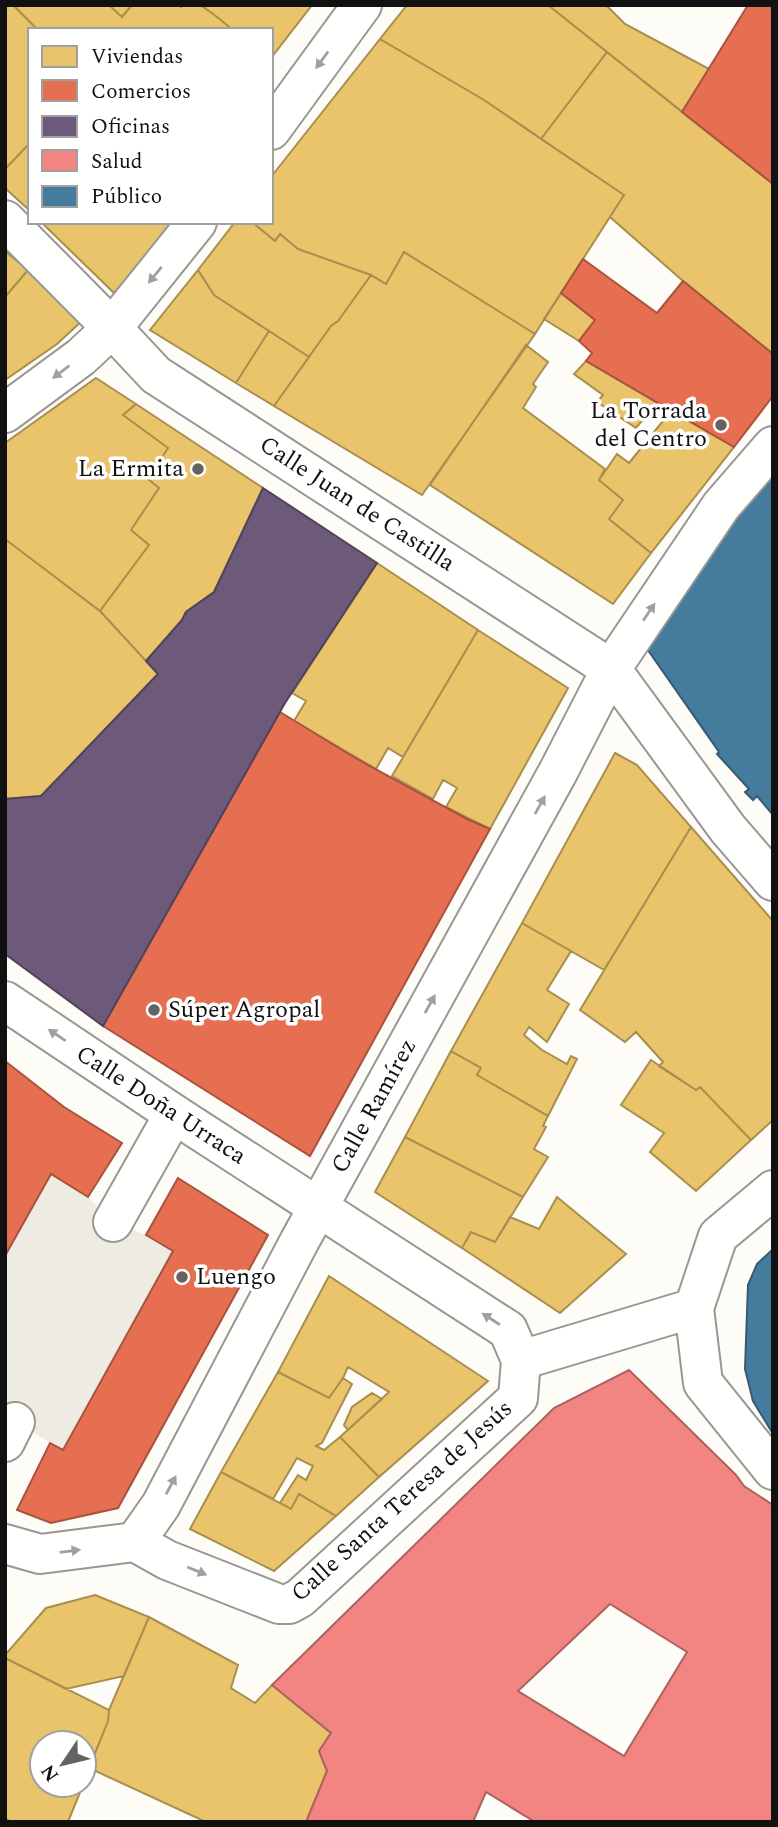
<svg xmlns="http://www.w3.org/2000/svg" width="778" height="1827" font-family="Spectral,serif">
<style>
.plaza{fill:#edebe2}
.homes{fill:#e9c46a;stroke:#a88e4f;stroke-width:2}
.shops{fill:#e76f51;stroke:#a7533e;stroke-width:2}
.offices{fill:#6d597a;stroke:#51435a;stroke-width:2}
.health{fill:#f28482;stroke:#ae6260;stroke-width:2;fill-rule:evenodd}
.public{fill:#457b9d;stroke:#355b73;stroke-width:2}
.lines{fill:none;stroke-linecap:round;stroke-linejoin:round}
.pedestrian-casing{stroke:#979795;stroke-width:42}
.minor-casing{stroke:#979795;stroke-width:42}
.pedestrian{stroke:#fffffe;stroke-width:38}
.minor{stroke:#fffffe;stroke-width:38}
.oneway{fill:#a0a09f}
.poi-dot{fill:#646362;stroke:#fff;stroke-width:2.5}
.labels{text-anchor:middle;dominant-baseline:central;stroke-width:7;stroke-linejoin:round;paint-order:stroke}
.poi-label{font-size:24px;fill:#111;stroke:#fff;text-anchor:end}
.street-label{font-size:24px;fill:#111;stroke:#fff}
</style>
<rect width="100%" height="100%" fill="#fdfcf7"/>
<path class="plaza" d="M51,1174L88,1197L113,1222L146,1235L173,1251L63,1450L15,1422L5,1420V1256Z"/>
<path class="homes" d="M5,5H13L38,30H30V143L5,169Z
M13,5H109L122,17L132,5H179L181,7L183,5H200L212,13L233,30H38Z
M109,5H132L122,17Z
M200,5H312L271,58V30H233L212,13Z
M407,5H548L607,52L541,139L484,100L380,39Z
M548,5H606L625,24L709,69L682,112Z
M380,39L484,100L624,195L535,334L404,252L386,284L371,275L298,249L280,234L275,241L252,222H271V177Z
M607,52L773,184V354L683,281L610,217L624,195L541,139Z
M30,143V211L5,188V169Z
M41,222H178L114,293Z
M235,222H252L275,241L280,234L298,249L371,275L338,321L331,326L309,357L214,295L198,270Z
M5,251L28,270L5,297Z
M404,252L535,334L422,495L274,406L331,326L338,321L371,275L386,284Z
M28,270L84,319L57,344L5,380V297Z
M198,270L214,295L269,331L236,383L150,330Z
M561,293L595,320L579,341L544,319Z
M269,331L309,357L274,406L236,383Z
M526,345L548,362L533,384L536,387L523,408L605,469L599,480L623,500L609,519L651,553L613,604L430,485Z
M586,361L657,403L636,428L597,402L603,395L574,374Z
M96,378L136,404L123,415L168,448L148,479L159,488L131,530L149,545L100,611L5,539V443Z
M136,404L263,488L214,592L186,612L182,620L146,661L100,611L149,545L131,530L159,488L148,479L168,448L123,415Z
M671,411L734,447L651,553L609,519L623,500L599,480L617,454L629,463Z
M5,539L100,611L158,674L41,796L5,799Z
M377,563L478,630L403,757L388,748L376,769L294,721L306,701L292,693Z
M478,630L568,688L490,829L446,807L457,788L443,780L433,799L392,776Z
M615,753L637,765L691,827L604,970L522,923Z
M691,827L773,921V1120L751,1140L700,1087L696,1090L659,1066L663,1062L636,1032L625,1042L580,1010Z
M522,923L571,951L547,990L569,1004L547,1042L529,1027L524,1035L542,1050L567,1064L571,1056L577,1059L548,1116L477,1075L481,1068L451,1051Z
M451,1051L481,1068L477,1075L548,1116L543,1126L546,1127L534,1149L548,1157L523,1197L405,1137Z
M651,1060L696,1090L700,1087L751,1140L696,1191L650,1152L664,1133L621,1105Z
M405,1137L523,1197L495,1242L471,1232L462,1248L375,1192Z
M557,1197L626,1254L560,1313L462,1248L471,1232L495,1242L510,1217L539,1229Z
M329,1276L488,1381L379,1477L340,1437L389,1392L348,1367L343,1378L329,1398L278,1372Z
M278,1372L329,1398L343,1378L352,1384L322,1443L316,1446L324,1450L340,1437L379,1477L336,1516L299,1494L291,1509L280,1503L298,1475L306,1480L313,1466L297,1458L273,1499L221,1472Z
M372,1393L382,1399L348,1430L344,1425L352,1407Z
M221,1472L291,1509L299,1494L336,1516L274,1571L190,1529Z
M95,1595L149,1617L124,1676L66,1689L5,1658V1655L46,1608Z
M149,1617L238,1665L231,1688L255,1703L272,1685L331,1733L319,1751L327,1771L306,1822H206L89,1768L108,1721L109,1710Z
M5,1658L109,1710L108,1721L84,1781V1743H42V1785H83L68,1822H13L5,1819Z"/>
<path class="shops" d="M748,5H773V184L682,112Z
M583,259L657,313L683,281L773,354V396L734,447L586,361L592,353L579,341L595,320L561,293Z
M280,712L357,759L467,819L490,829L310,1156L103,1026Z
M5,1061L64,1107L122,1143L88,1197L51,1174L5,1256Z
M178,1178L268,1235L118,1508L51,1523L17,1510L50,1443L63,1450L173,1251L146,1235Z"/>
<path class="offices" d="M263,488L377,563L285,703L103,1026L5,954V799L41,796L158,674L146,661L182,620L186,612L214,592Z"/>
<path class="health" d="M629,1370L736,1475L744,1486L773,1505V1822H535L486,1792L473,1822H306L327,1771L319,1751L331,1733L272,1685L554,1408ZM610,1604L687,1652L624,1756L518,1691Z"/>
<path class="public" d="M773,468V815L757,796L753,800L745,792L749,789L717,754L719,752L643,643Z
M773,1249V1434L753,1401L745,1369L748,1285L757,1264Z"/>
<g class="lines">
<defs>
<path id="pedestrian" d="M5,220L112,328L156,375L611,669L728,829L773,881
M773,1190L718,1236L694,1308L703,1383L773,1470
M113,1222L174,1114
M521,1360L694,1308
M5,1442L15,1422"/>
<path id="minor" d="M271,130L362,5
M5,413L81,357L112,328L197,222
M5,1001L174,1114L508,1330L521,1360L518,1398L300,1598L289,1604H279L167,1560L135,1542
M135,1542L161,1505L299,1242L558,772L611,669L721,506L773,446
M5,1544L40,1554L135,1542"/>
</defs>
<use href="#pedestrian" class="pedestrian-casing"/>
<use href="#minor" class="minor-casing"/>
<use href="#pedestrian" class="pedestrian"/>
<use href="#minor" class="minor"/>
</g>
<defs><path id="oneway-solid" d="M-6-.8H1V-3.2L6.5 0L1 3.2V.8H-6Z" transform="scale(1.75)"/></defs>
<g class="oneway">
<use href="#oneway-solid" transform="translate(322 60) rotate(126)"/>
<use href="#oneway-solid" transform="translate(155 275) rotate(129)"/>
<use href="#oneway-solid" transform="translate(61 372) rotate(143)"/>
<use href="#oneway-solid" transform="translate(649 612) rotate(-56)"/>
<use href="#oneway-solid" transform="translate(540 805) rotate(-61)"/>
<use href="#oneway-solid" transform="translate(430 1004) rotate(-61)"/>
<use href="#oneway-solid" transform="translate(57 1035) rotate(-146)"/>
<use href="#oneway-solid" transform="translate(491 1319) rotate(-147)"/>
<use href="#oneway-solid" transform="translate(171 1485) rotate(-62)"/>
<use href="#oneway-solid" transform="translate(70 1551) rotate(-7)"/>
<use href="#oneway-solid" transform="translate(197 1571) rotate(22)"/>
</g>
<g class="poi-dot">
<circle cx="721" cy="425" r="7"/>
<circle cx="198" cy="469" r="7"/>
<circle cx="154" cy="1010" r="7"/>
<circle cx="182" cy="1277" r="7"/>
</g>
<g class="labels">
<g class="poi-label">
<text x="707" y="411">La Torrada<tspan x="707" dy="28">del Centro</tspan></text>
<text x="184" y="469">La Ermita</text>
<text x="168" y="1010" text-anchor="start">Súper Agropal</text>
<text x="196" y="1277" text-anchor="start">Luengo</text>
</g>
<g class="street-label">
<text transform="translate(357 504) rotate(33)">Calle Juan de Castilla</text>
<text transform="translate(161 1105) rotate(33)">Calle Doña Urraca</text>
<text transform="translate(374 1106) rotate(-61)">Calle Ramírez</text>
<text transform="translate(402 1501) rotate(-42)">Calle Santa Teresa de Jesús</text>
</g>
</g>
<rect width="778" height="1827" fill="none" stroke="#111111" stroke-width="14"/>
<rect x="28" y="28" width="245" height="196" fill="#ffffff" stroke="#a0a0a0" stroke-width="2"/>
<rect x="42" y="46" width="35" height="21" fill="#e9c46a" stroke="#a0a0a0" stroke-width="2"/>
<text x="91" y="63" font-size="21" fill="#111111">Viviendas</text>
<rect x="42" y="80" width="35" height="21" fill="#e76f51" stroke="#a0a0a0" stroke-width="2"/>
<text x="91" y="98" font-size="21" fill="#111111">Comercios</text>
<rect x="42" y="116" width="35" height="21" fill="#6d597a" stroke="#a0a0a0" stroke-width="2"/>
<text x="91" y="133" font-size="21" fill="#111111">Oficinas</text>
<rect x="42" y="150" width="35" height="21" fill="#f28482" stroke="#a0a0a0" stroke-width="2"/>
<text x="91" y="168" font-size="21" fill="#111111">Salud</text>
<rect x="42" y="186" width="35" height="21" fill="#457b9d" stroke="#a0a0a0" stroke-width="2"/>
<text x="91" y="203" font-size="21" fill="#111111">Público</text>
<g transform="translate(63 1764) rotate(235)"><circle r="33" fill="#ffffff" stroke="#a0a0a0" stroke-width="2"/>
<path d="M0-5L12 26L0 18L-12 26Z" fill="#646362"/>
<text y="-10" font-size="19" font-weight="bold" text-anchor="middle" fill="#111111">N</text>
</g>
</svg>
